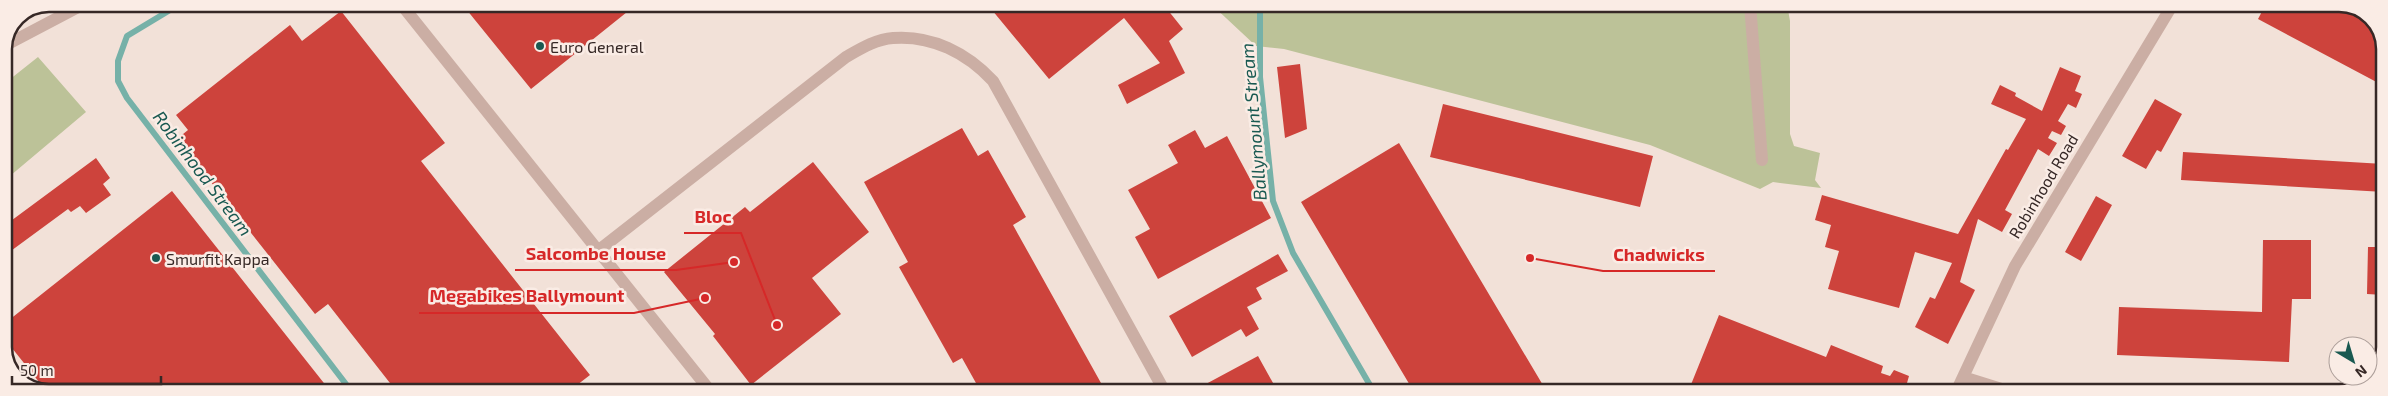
<svg xmlns="http://www.w3.org/2000/svg" width="2388" height="396" font-family="'Exo 2',sans-serif">
<style>
.green{fill:#bcc298}
.lines{fill:none;stroke-linecap:round;stroke-linejoin:round}
.stream{stroke:#76b1a8;stroke-width:6}
.building{fill:#cd433c}
.minor{stroke:#cbaea4;stroke-width:12}
.poi-dot{fill:#195951;stroke:#faece5;stroke-width:2}
.labels{text-anchor:middle;dominant-baseline:central;stroke-width:5;stroke-linejoin:round;paint-order:stroke}
.poi-label{font-size:16px;fill:#362826;stroke:#faece5;text-anchor:start}
.street-label{font-size:16px;fill:#362826;stroke:#faece5}
.water-label{font-size:18px;font-style:italic;fill:#195951;stroke:#faece5}
.rim{fill:none;stroke:#362826;stroke-width:2.5}
.leader{fill:none;stroke:#d62828;stroke-width:2}
.callout-dot{fill:#d62828;stroke:#faece5;stroke-width:2}
.callout-label{font-size:18px;text-anchor:middle;font-weight:bold;fill:#d62828;stroke:#faece5;stroke-width:5;stroke-linejoin:round;paint-order:stroke}
</style>
<rect width="100%" height="100%" fill="#f2e1d8"/>
<path class="green" d="M1211,4H1787L1790,21V134L1794,146L1820,153L1815,180L1821,188L1773,182L1760,189L1650,145L1284,49L1256,46Z
M38,57L86,112L4,181V84Z"/>
<g class="lines">
<path class="stream" d="M180,4L127,36L118,61V81L127,98L352,392
M1260,4V77L1273,201L1293,253L1374,392"/>
</g>
<path class="building" d="M462,4H637L531,89Z
M987,4H1163L1183,29L1169,41L1185,73L1127,104L1118,85L1160,63L1124,18L1049,79Z
M2266,4H2345L2371,17L2384,44V86L2258,19Z
M341,11L445,143L421,161L590,375L568,392H397L328,304L315,314L177,139L188,130L176,115L290,25L302,41Z
M1300,64L1307,129L1285,138L1277,67Z
M2060,67L2081,76L2075,91L2082,94L2076,108L2068,104L2058,121L2066,126L2061,135L2052,131L2048,138L2057,143L2049,156L2038,149L2005,210L2012,214L2002,232L1978,219L1960,282L1975,290L1948,344L1915,327L1930,297L1935,299L1952,263L1915,252L1899,308L1828,289L1839,251L1825,247L1831,225L1815,220L1822,195L1958,234L2006,149L2008,150L2026,119L1991,104L2000,85L2016,93L2015,96L2042,111Z
M2155,99L2182,114L2161,152L2157,150L2146,169L2122,156Z
M1443,104L1653,156L1640,207L1430,157Z
M962,128L978,156L988,150L1026,217L1013,225L1106,392H981L962,358L953,363L899,267L908,262L864,182Z
M1195,130L1205,148L1227,136L1271,218L1158,279L1135,237L1150,229L1128,190L1178,163L1168,145Z
M1399,143L1433,200L1547,392H1414L1301,202Z
M2183,152L2384,164V192L2181,180Z
M96,158L110,178L103,184L111,195L86,213L80,206L71,212L68,209L4,256V226Z
M813,162L869,232L812,278L841,314L751,385L713,336L715,334L664,272L745,207L750,212Z
M172,191L331,392H47L4,338V324Z
M2096,196L2112,205L2081,261L2065,252Z
M2263,240H2311V299H2292L2289,362L2117,355L2119,307L2262,312Z
M2368,247H2384V295L2367,294Z
M1278,254L1288,271L1256,288L1262,299L1247,307L1259,329L1246,337L1241,329L1192,357L1169,316Z
M1719,315L1826,357L1831,345L1883,366L1881,373L1890,376L1894,370L1909,376L1907,383L1928,392H1829L1817,387L1815,392H1688Z
M1258,356L1278,392H1191Z"/>
<g class="lines">
<path class="minor" d="M401,4L711,392
M1750,4L1762,160
M6,45L84,4
M599,250L846,57C860,49 876,39 893,38C932,35 967,53 993,81L1165,392
M1963,377L2011,392
M1956,392L2015,266L2173,4"/>
</g>
<g class="poi-dot">
<circle cx="540" cy="46" r="5"/>
<circle cx="156" cy="258" r="5"/>
</g>
<g class="labels">
<g class="poi-label">
<text x="550" y="46">Euro General</text>
<text x="166" y="258">Smurfit Kappa</text>
</g>
<g class="street-label">
<text transform="translate(2043 186) rotate(-59)">Robinhood Road</text>
</g>
<g class="water-label">
<text transform="translate(1253 122) rotate(-95)">Ballymount Stream</text>
<text transform="translate(203 173) rotate(53)">Robinhood Stream</text>
</g>
</g>
<path d="M0 0H2388V396H0ZM49 12H2339A37 37 0 0 1 2376 49V347A37 37 0 0 1 2339 384H49A37 37 0 0 1 12 347V49A37 37 0 0 1 49 12Z" fill="#faece5" fill-rule="evenodd"/>
<path class="rim" d="M49 12H2339A37 37 0 0 1 2376 49V347A37 37 0 0 1 2339 384H49A37 37 0 0 1 12 347V49A37 37 0 0 1 49 12Z"/>
<path class="leader" d="M777 325L741 233H684M734 262L676 270H515M1530 258L1603 271H1715M705 298L634 313H419"/>
<g class="callout-dot">
<circle cx="777" cy="325" r="5"/>
<circle cx="734" cy="262" r="5"/>
<circle cx="1530" cy="258" r="5"/>
<circle cx="705" cy="298" r="5"/>
</g>
<g class="callout-label">
<text x="713" y="223">Bloc</text>
<text x="596" y="260">Salcombe House</text>
<text x="1659" y="261">Chadwicks</text>
<text x="527" y="302">Megabikes Ballymount</text>
</g>
<g transform="translate(2353 361) rotate(142)"><circle r="24" fill="#faece5" stroke="#ac9e99"/>
<path d="M0-4L9 19L0 12L-9 19Z" fill="#195951"/>
<text y="-8" font-size="14" font-weight="bold" text-anchor="middle" fill="#362826">N</text>
</g>
<path d="M12 376v8h149v-8" fill="none" stroke="#362826" stroke-width="2.5"/>
<text x="20" y="376" font-size="15" fill="#362826" stroke="#faece5" stroke-width="4" paint-order="stroke">50 m</text>
</svg>
